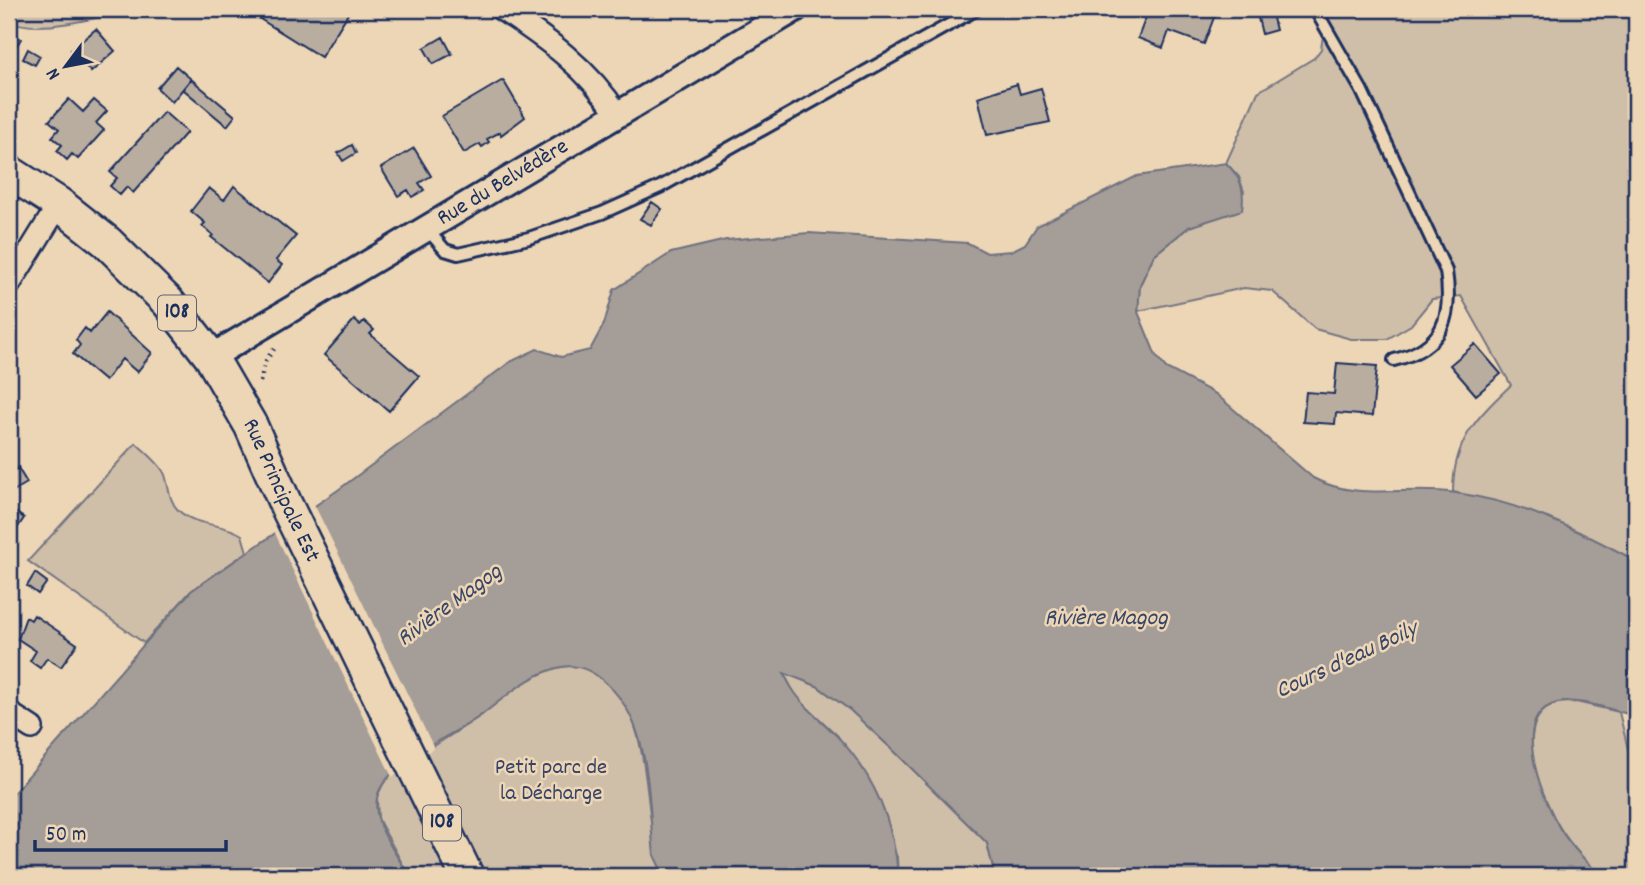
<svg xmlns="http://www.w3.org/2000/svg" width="1645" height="885" font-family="Dekko,sans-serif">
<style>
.green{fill:#cfbea8;stroke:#757683;stroke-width:2}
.water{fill:#a59d97;stroke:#6e7180;stroke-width:2}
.pier{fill:#edd6b5}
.building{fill:#b9ada0;stroke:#1b2f5e;stroke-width:2}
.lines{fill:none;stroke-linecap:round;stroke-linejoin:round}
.service-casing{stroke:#1b2f5e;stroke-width:16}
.minor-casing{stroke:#1b2f5e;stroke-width:26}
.tertiary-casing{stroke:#1b2f5e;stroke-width:30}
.primary-casing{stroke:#1b2f5e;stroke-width:37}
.path{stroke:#1b2f5e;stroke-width:4.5;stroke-dasharray:2 5;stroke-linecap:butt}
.service{stroke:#edd6b5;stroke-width:10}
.minor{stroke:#edd6b5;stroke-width:21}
.tertiary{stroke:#edd6b5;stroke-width:24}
.primary{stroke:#edd6b5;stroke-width:32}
.labels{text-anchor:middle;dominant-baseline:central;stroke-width:5;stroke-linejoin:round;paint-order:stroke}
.shield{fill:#edd6b5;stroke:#5a6178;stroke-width:2}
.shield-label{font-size:21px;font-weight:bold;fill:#1b2f5e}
.street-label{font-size:23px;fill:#1b2f5e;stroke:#edd6b5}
.park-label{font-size:23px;fill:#364469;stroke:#edd6b5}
.water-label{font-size:24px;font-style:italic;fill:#374569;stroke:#edd6b5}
</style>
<rect width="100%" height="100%" fill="#edd6b5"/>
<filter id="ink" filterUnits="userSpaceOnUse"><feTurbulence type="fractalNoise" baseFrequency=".0143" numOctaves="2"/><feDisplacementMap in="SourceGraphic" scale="14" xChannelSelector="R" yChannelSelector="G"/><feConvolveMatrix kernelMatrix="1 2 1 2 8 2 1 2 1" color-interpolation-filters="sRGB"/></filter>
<g filter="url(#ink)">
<path class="green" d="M9,9H126C100,18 33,35 9,20Z
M1327,9H1636V561C1575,528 1521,506 1453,492C1453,441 1476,418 1511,385L1461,296L1432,299L1411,325L1387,339H1351L1315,329L1272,291L1244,288L1138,311L1140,285L1154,255L1189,227L1205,222L1244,192L1239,177L1226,163L1258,92L1314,58L1321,49Z
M136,443C145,452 161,464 165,475C169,487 169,501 178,510C197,528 223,522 242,535L247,552L191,591L144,643L28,561Z
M574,665C652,685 641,782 655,843C658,856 658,867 669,876H409L378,819L377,797L386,777L482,715L520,682L554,668Z
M783,672L817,686L850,710L894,751L987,843L995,876H898L897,857L838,736L797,698Z
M1576,702L1619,712L1636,782V876H1601C1587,862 1573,848 1562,831C1543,802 1509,721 1555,704C1561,701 1570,703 1576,702Z"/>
<path class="water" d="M1226,163C1241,178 1245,188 1242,210L1189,227L1154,255L1140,285L1138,312L1156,356L1166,368L1216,394L1313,478C1358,502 1408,485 1456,493C1521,502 1579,530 1636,561V716C1613,711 1580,697 1557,703C1507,716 1544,799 1559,827C1570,846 1586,861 1601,876H995L987,843L894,751L850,710L817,686L784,673C794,699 816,715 836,735C873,773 895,824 898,876H669L661,870L654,855C647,795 653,719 600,678C585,666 570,663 551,670C518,681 497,706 468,724C441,740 388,765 378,794C369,821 397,854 409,876H9V798L191,591L338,490L510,362L537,349L561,357L590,350L604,324L614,290L671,253L726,240L809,233L968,243L987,253L1011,251L1025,244L1037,226L1137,176Z"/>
<path class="pier" d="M313,502L434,748L392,777L273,529Z"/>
<path class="building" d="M267,9H351L321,57L260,19Z
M1149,9H1206L1216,12L1204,44L1169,31L1163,48L1138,38Z
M1272,14L1276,30L1262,34L1258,18Z
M96,29L115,51L91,72L71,50Z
M9,30L21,39L11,54L9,53Z
M443,37L452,54L433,64L424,48Z
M28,49L40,56L35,65L23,59Z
M176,66L191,79L172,102L157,88Z
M191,79L235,116L227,126L183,89Z
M503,80L525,117L501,135L500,132L487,139L489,142L482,147L480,144L464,153L442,116Z
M1017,84L1020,94L1041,88L1050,122L987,135L978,97Z
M9,92L17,104L9,115Z
M69,99L83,112L94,100L107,111L96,123L104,130L78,159L72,154L67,160L57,151L62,145L52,137L59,129L49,121Z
M164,112L187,132L133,193L127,187L120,195L110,186L117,178L110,172Z
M352,145L356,153L343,161L338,153Z
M414,148L431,176L419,183L424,190L412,197L408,190L398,196L381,168Z
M234,186L296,236L276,260L282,265L268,283L211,237L213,235L202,226L205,223L191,211L209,188L224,200Z
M652,202L662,209L651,225L640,219Z
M107,312L152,353L137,372L122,359L105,381L73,354L80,345L76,340L85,328L90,333Z
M354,320L360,325L364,321L374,330L370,334L419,376L389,411L324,355Z
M1475,344L1501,374L1476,395L1450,365Z
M1337,363L1377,366L1372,416L1336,413L1335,424L1303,422L1306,392L1334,394Z
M18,468L27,483L12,492L9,474Z
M9,508L24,518L12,536L9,534Z
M35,573L47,582L38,594L27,586Z
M34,615L77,644L61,667L47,658L40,668L30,661L36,651L18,639L26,617L31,620Z"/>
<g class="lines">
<defs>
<path id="service" d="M1315,9L1362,91L1446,271C1453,318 1443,348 1394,360
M427,229L445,250L458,254L529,238L602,213L660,187L977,9"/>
<path id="minor" d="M501,9C546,38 589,69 618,115
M9,285L59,204
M9,713L32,728"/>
<g id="tertiary">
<path id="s1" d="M211,357L795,9"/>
</g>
<g id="primary">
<path id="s2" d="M9,172L59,204L107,242L168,302L211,357L251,426L285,503L467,876"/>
</g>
</defs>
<use href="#service" class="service-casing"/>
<use href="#minor" class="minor-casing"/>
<use href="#tertiary" class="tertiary-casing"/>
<use href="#primary" class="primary-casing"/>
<path class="path" d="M819,17L833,9
M260,382L265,362L274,349"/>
<use href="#service" class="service"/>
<use href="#minor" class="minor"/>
<use href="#tertiary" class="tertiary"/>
<use href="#primary" class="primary"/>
</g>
</g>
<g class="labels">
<g class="shield">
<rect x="158" y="295.5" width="38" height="35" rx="5"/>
<rect x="423" y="805.5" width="38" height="35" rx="5"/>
</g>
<g class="shield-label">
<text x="177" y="313">108</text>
<text x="442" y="823">108</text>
</g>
<g class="street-label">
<text stroke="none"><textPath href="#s1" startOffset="340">Rue du Belvédère</textPath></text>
<text stroke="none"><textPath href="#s2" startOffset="427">Rue Principale Est</textPath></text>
</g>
<g class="park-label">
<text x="551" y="768">Petit parc de<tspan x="551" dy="26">la Décharge</tspan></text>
</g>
<g class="water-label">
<text transform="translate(450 606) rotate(-36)">Rivière Magog</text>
<text x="1106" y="619">Rivière Magog</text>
<text transform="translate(1347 661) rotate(-25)">Cours d'eau Boily</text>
</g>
</g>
<rect width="1645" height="885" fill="none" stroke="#edd6b5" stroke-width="35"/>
<rect x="18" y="18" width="1610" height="850" fill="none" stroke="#1b2f5e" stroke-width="2.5" filter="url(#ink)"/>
<g transform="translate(66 66) rotate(238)" stroke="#edd6b5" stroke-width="5" paint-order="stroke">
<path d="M0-5L12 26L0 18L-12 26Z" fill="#1b2f5e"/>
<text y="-10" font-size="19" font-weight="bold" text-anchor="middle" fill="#1b2f5e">N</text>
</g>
<path d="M35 840v10h191v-10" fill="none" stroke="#1b2f5e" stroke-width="3.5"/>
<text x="46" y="840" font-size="21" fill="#1b2f5e" stroke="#edd6b5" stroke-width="5" paint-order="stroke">50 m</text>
</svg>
